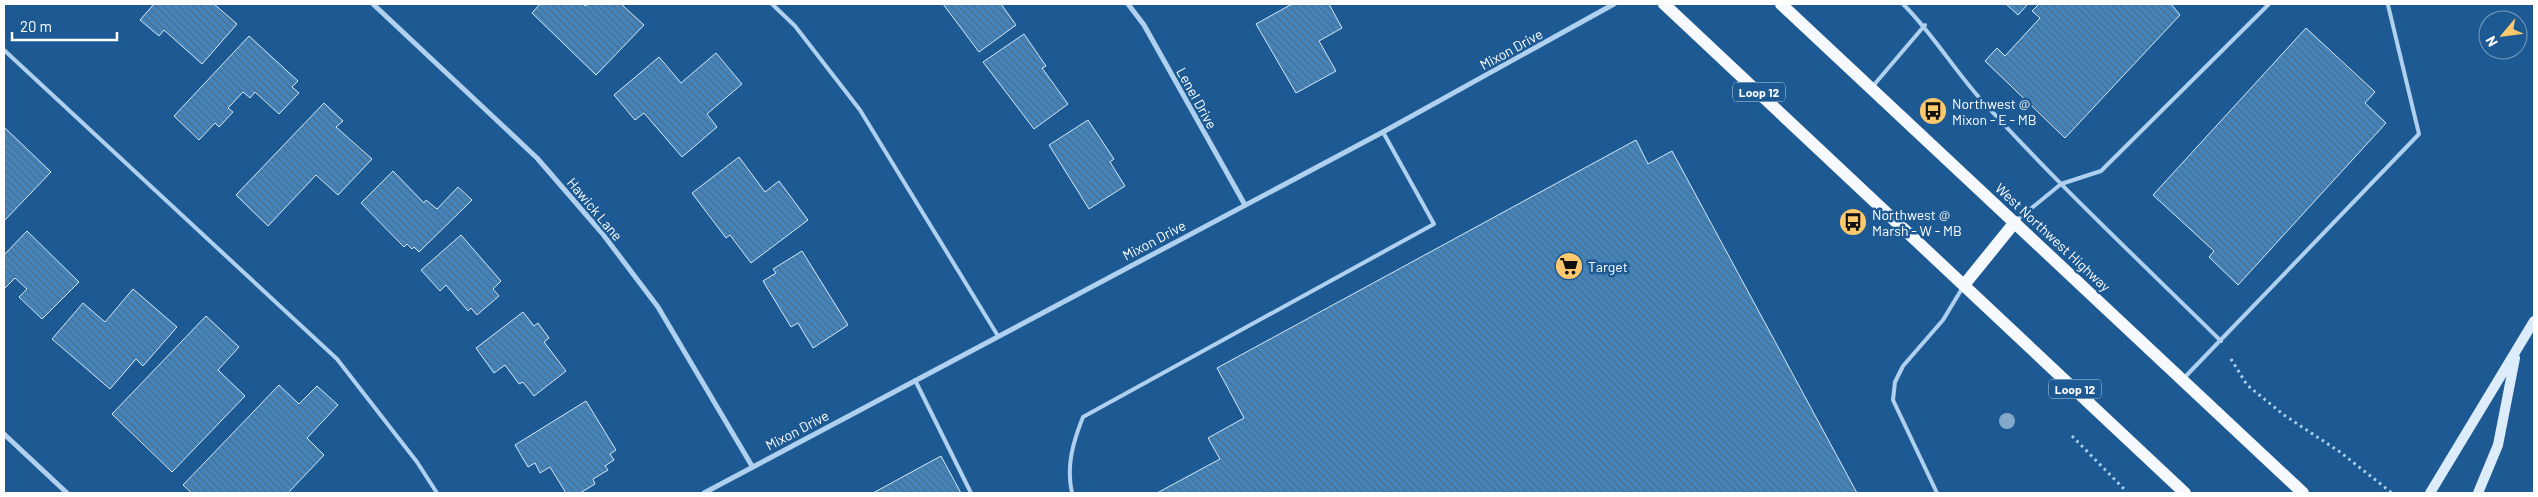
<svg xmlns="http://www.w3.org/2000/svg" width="2538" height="497" font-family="Barlow,sans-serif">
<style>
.building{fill:url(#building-back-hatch);stroke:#d5e9fa}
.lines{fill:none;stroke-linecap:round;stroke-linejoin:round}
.path{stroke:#afd1ef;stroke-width:3;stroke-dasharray:2.5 4;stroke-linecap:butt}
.lane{stroke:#afd1ef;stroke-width:4}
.street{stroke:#afd1ef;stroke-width:5}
.secondary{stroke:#dcecfb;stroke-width:10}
.primary{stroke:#f6faff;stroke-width:12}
.tree{fill:#82a9cc}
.labels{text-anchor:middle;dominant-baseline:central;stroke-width:5;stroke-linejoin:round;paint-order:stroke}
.shield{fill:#1d5a94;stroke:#bbcedf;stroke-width:1}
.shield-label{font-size:12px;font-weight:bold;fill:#fff}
.street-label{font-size:14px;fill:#fff;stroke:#1d5a94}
.poi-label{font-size:14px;fill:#fff;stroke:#1d5a94;text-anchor:start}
</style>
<defs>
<pattern id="building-back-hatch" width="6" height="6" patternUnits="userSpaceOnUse" patternTransform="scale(1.25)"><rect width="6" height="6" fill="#4584ba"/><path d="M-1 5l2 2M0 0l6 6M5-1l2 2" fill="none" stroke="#486e8e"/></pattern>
</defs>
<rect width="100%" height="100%" fill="#1d5a94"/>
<path class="building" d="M154,4H214L237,24L202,64L164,30L159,36L140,20Z
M540,4H583L585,6L588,4H621L644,25L596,75L532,13Z
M943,4H1001L1016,25L979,52Z
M1292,4H1329L1342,28L1319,41L1336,71L1296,93L1256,24Z
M2006,4H2028L2018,15Z
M2039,4H2171L2180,15L2065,138L1985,61L1997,48L2005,56L2040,18L2032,11Z
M2306,28L2375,92L2365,103L2386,123L2238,285L2209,257L2214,251L2153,195Z
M1024,34L1046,66L1042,68L1068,104L1034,129L983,62Z
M249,36L298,81L292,87L299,93L279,114L255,92L250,98L243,92L228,108L233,112L219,127L215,123L199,140L174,116Z
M716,53L742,84L707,114L717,127L682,157L644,113L635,120L614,95L659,57L681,83Z
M324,103L343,121L336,127L372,159L338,195L316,175L268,226L236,195Z
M1088,120L1114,159L1110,162L1125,186L1089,209L1049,145Z
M4,127L51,172L4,221Z
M1636,140L1648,164L1672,151L1857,493H1157L1220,459L1208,438L1244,418L1217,368Z
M739,157L765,192L779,181L808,220L751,263L730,235L726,238L692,193Z
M393,171L424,203L426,200L437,209L458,187L472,200L419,252L414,247L412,249L407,244L404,247L361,203Z
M27,231L79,282L42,319L19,297L27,289L15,278L4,289V255Z
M461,235L501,281L493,289L499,296L477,315L471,308L468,311L446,285L440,291L421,270Z
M802,251L848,325L813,348L798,323L791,327L763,281L776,273L773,269Z
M133,289L177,327L143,366L136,359L110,389L52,339L83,303L105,322Z
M523,312L534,326L538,323L549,338L544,342L566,371L534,396L523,382L519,384L505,365L494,373L476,348Z
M206,316L239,347L218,370L245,396L172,472L112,414Z
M279,385L299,404L317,386L338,405L307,438L324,455L288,493H192L183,485Z
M586,401L616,450L610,454L614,460L605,466L608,470L593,479L595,484L580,493H566L550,467L540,473L535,463L528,467L515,445Z
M941,456L961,493H873Z"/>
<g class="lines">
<path class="path" d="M2231,359L2247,385L2284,415L2340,452L2392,493
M2072,436L2125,490"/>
<path class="lane" d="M772,4L795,26L860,110L998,336
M1903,4C1931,32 1951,65 1977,95C2054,181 2139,260 2221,341
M4,50L337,359L417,462L437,493
M1873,86L1925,25
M2017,220L2061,184L2101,171L2269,4
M2184,378L2419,134L2388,5
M915,380L971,493
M1072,493C1066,466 1073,442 1083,417L1434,224L1383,132
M1937,493L1893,400L1895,382L1903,366L1943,320L1963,287"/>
<path class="street" d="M373,4L537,158L602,233L658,307L752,466
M1128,4L1144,25L1245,205
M4,434L67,493
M704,493L1383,132L1614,4"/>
<path class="secondary" d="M2430,493L2534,321
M2478,493L2498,445L2515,358"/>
<path class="primary" d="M1664,4L2185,493
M1781,4L2303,493
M1964,285L2015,222"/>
</g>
<circle class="tree" cx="2007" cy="421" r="8"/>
<defs>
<symbol id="bus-disc" viewBox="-11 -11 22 22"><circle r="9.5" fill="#fec86d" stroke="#1d5a94"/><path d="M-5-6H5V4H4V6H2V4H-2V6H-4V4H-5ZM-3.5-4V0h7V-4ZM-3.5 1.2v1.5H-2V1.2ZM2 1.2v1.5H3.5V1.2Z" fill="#111"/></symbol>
<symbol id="supermarket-disc" viewBox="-11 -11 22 22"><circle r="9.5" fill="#fec86d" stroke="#1d5a94"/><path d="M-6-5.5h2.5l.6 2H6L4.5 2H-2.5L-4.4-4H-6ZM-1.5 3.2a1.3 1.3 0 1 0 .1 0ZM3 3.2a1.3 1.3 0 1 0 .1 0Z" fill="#111"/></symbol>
</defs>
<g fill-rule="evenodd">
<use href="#bus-disc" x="1917" y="95" width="32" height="32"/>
<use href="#bus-disc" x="1837" y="206" width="32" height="32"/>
<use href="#supermarket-disc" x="1553" y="250" width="32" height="32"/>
</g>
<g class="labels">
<g class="shield">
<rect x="1733" y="82.5" width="52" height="19" rx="4"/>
<rect x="2049" y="379.5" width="52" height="19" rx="4"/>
</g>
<g class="shield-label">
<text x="1759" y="92">Loop 12</text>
<text x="2075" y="389">Loop 12</text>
</g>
<g class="street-label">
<text transform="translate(1511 49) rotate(-29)">Mixon Drive</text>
<text transform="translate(1197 98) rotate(61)">Lenel Drive</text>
<text transform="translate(595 209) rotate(50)">Hawick Lane</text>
<text transform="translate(2053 237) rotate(43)">West Northwest Highway</text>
<text transform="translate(1154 240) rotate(-28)">Mixon Drive</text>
<text transform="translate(797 430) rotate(-28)">Mixon Drive</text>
</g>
<g class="poi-label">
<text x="1952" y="103">Northwest @<tspan x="1952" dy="16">Mixon - E - MB</tspan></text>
<text x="1872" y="214">Northwest @<tspan x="1872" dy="16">Marsh - W - MB</tspan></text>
<text x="1588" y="266">Target</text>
</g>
</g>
<rect width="2538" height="497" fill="none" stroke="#ffffff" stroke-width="10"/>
<g transform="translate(2503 35) rotate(241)"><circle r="24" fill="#1d5a94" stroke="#779cbf"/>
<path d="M0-4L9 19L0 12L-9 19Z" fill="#fec86d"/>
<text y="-8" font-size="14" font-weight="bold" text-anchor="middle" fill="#ffffff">N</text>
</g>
<path d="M12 32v8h105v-8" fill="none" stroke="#ffffff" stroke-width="2.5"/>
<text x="20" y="32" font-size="15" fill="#ffffff" stroke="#1d5a94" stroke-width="4" paint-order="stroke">20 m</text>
</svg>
